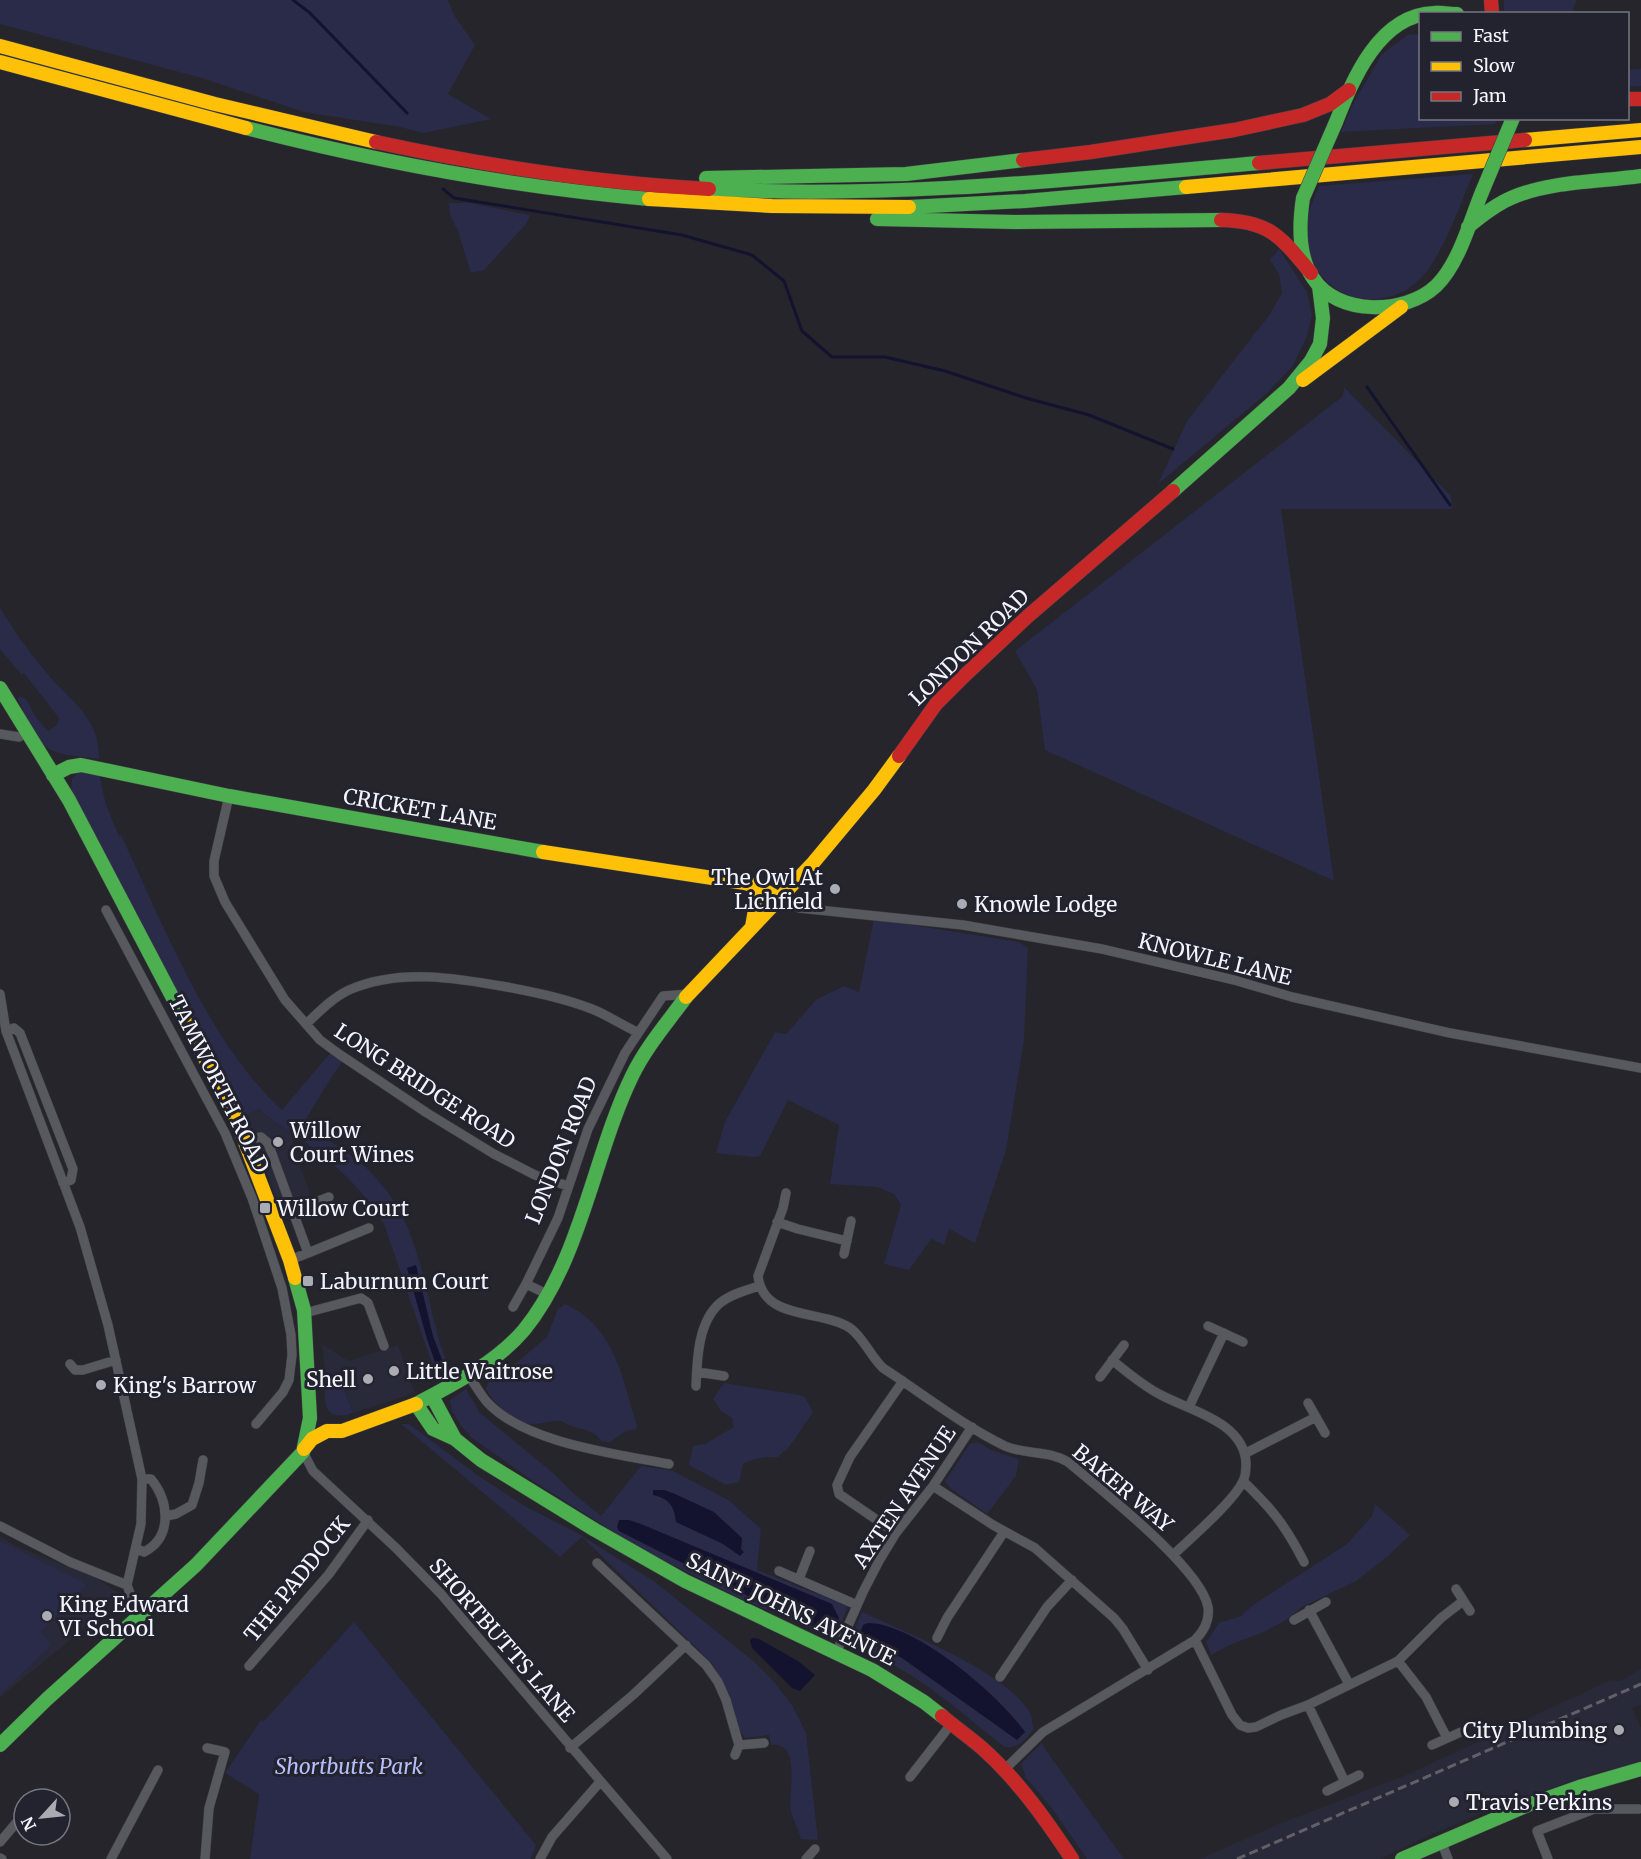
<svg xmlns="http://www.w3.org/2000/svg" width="1641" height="1859" font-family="Merriweather,serif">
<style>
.built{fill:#282a3a}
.green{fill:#292b48}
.water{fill:#131330}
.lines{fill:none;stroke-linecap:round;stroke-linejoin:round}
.stream{stroke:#131330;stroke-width:3}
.street-casing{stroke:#404046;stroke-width:10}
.fast-casing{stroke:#404046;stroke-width:15}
.slow-casing{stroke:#404046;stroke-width:15}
.jam-casing{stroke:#404046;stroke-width:15}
.street{stroke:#58595e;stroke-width:9}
.fast{stroke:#4caf50;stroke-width:14}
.slow{stroke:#ffc107;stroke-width:14}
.jam{stroke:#c62828;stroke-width:14}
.rail{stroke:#606066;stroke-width:3;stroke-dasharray:9 4.5;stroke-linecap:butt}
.fast-bridge-casing{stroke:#404046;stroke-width:15;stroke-linecap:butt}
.fast-bridge{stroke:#4caf50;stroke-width:14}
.poi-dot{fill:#abacb3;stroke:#22232e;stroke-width:2}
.labels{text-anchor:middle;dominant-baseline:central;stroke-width:6;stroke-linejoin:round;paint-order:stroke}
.street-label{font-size:21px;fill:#f3f4fc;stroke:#22232e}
.poi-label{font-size:21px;fill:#f3f4fc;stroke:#22232e;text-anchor:start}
.park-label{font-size:21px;font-style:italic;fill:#b6bdfc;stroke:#22232e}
</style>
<rect width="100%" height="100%" fill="#25252b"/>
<path class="built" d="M260,1109L270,1119L292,1133L294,1150L311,1196L280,1207L258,1151L240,1117Z
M322,1344L349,1361L398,1345L415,1393L353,1413L343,1387L327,1388Z
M0,1536L16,1546L96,1578L119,1593L62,1647L0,1697Z
M1641,1669V1705L1632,1708L1641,1728V1762L1592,1774L1496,1807L1428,1836L1380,1859H1200L1279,1824L1404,1776L1611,1680L1620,1681Z"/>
<path class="green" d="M0,0H448L454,15L475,45L448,94L491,119L424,133L400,127L304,112L205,79L0,24Z
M1504,0H1577L1571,14L1504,13Z
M1409,34L1420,35V118L1497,119L1495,124L1341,132L1353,104L1382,54Z
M1641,69V86L1628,87V70Z
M1473,174C1460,205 1442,258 1419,280C1388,311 1330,304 1313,261C1311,255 1308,249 1307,243C1305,221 1310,206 1319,186Z
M449,203H469L530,215L526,224L484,270L471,273L458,231L450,215Z
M1279,249L1307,292L1312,315L1307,336L1293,366L1266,394L1158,484L1187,421L1270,314L1282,293L1279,274L1270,260Z
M1344,387L1451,496L1452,509H1281L1334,881L1045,750L1037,690L1015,651L1343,396Z
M0,608C14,631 30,653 47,673C71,702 100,717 99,759C85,756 64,757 51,750C33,740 26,714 17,698L20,696L27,700L35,716L48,731L57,725L59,718L24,673L21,674L0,649Z
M79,771L99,773L106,805L119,836L121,835C163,924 209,1043 282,1110L331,1052L343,1061L329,1081L303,1124C328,1141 358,1156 377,1179C417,1224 422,1276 437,1332C440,1347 447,1361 453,1375L439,1384L384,1224C360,1185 333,1163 297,1136C284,1127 270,1121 260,1109L240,1117L71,792L72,779Z
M874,919L1019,942L1028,948L1024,1040L1006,1150L975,1243L949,1229L944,1245L931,1239L909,1270L884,1264L901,1205L894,1194L877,1187L830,1184L839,1125L788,1100L760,1156L753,1157L716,1153L725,1122L775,1032L786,1034L817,999L844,986L859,992Z
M565,1304C615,1326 622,1378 637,1425L636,1429L626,1431L610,1442L601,1441C592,1426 573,1431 562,1421C552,1420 544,1424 534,1424C516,1425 493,1404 486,1389L490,1378L514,1365L547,1337L558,1309Z
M325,1370L327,1388L343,1387L353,1413C319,1424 326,1397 324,1373Z
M724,1383L799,1395L805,1397L813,1412L790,1446L778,1457C765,1457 755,1457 743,1464L739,1482L726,1485L689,1465L693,1446L705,1444L734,1427L732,1418L721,1411L713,1399Z
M466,1389L480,1413L552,1472L574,1494L601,1516L641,1466L673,1471L698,1484L730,1501L761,1529L757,1570L848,1606C843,1618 840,1633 826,1634L743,1600L641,1549L533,1481L472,1438L462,1427L452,1411L450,1400Z
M401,1424H409L476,1474L523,1505L579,1534L655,1582L752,1660L774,1682L792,1705L806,1733L818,1840L801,1839C798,1829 794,1821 791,1812C787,1796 803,1740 771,1745L769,1735L745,1738L737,1726L729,1694L712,1663L582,1537L560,1557Z
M978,1442L991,1450L1019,1459L1016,1476L987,1514L950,1488L945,1481L970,1444Z
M1375,1504L1410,1535L1387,1557L1356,1581L1302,1607L1286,1620L1264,1632L1232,1644L1211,1655L1206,1642L1219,1623L1241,1616L1253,1605L1347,1544L1372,1516Z
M0,1541L81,1581L86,1586L41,1631L51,1645L0,1695Z
M862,1612C905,1632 1004,1671 1029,1711C1032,1716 1032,1723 1034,1729C1026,1739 1017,1751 1003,1746C959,1711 913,1668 859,1650L852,1636Z
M354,1622L536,1845L531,1859H250L259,1794L225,1773L261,1720L264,1721Z
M1042,1743L1047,1752L1124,1859H1087L1051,1807L1026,1778L1021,1764Z"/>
<path class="water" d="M416,1265L433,1336L449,1378L442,1382L427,1339L407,1268Z
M653,1490H664L675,1494L714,1512L742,1538L741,1549L744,1552L740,1556L723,1544L676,1522C674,1505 669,1499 653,1495Z
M619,1520H629L641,1524L832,1604L839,1618L834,1632H824L752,1598L619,1531L617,1527Z
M868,1623C915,1623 999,1695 1025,1732L1017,1740L902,1658L871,1644L859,1636L863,1625Z
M753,1638L759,1639L798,1661L815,1675L800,1691L792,1688L752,1648L750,1640Z"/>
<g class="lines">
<path class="stream" d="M293,0L310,13L407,113
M443,189L454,198L682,235L752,255L784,281L802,331L832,357H885L945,371L1026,398L1089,415L1173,449
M1367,387L1450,505"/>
<defs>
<path id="street" d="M0,734L19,737L27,733
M229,796L214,861V876L225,902L285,1000L320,1040L339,1054L427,1113L494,1154L535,1175L568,1186
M779,899L799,908L963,925L1102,949L1234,980L1292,997L1450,1033L1641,1068
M106,910L225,1133L252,1198L282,1288L291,1335L292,1355L289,1380L283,1392L256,1424
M0,994L6,1031L80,1227L108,1325L142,1479L141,1524L127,1585L131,1596L145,1613
M306,1024C319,1012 332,998 349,990C399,968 456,978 507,987C537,993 564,998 592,1009C607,1015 622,1025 637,1032
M6,1031L14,1028L20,1033L73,1169L71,1180L63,1183
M245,1140L261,1137L268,1143L308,1253L290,1260
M786,1193L783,1208L758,1276C763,1321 821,1309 850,1328C864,1338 870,1356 883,1368C923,1394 962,1425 1005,1446C1025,1455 1049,1450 1068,1462C1101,1490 1201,1568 1208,1607C1210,1621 1204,1631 1195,1640L1043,1732L1004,1770
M293,1211L329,1197
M777,1222L798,1229L847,1241
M308,1253L369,1228
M844,1254L851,1221
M526,1284L549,1295
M513,1307L526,1284L558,1218L588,1129L625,1053L663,996L689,994
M305,1313L361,1298L368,1303L384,1346
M1208,1326L1243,1342
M1112,1360C1128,1373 1143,1386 1161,1395C1191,1411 1244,1422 1246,1463C1246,1469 1246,1476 1243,1481C1234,1501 1191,1538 1173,1555
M70,1364L75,1370H83L116,1360
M697,1372L724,1376
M468,1375C475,1384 480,1394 487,1402C524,1443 617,1454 669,1464
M1100,1377L1124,1345
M696,1386C697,1359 698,1322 720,1303C731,1294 747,1290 759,1286
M1308,1403L1325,1433
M1189,1407L1224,1333
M303,1452L313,1471L396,1548L441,1594L667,1859
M1246,1453L1316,1417
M1243,1481C1273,1510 1285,1525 1304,1562
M933,1486L993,1525L1035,1548L1114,1618L1123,1629L1148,1670
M166,1516L176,1514L192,1505L199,1483L203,1460
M0,1526L70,1562L127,1585
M896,1533L839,1494L837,1485L850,1457L903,1381
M136,1548L144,1552C173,1537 169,1501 151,1479H142
M597,1563L706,1665L718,1682L726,1700L739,1745L735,1755
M779,1571L857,1605
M799,1579L810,1551
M1456,1589L1470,1611
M1309,1610L1349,1684
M1294,1620L1326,1602
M937,1638L947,1618L1004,1532
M1195,1640L1232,1715L1240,1725L1248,1728L1256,1727L1281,1715L1308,1705L1398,1661L1441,1618L1463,1601
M836,1653L863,1592L879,1561L896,1533L933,1486L972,1427
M1398,1661L1426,1697L1447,1738
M249,1666L329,1574L368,1520
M1000,1677L1047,1607L1072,1580
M1308,1705L1345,1782
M739,1745L764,1743
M1432,1745L1461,1732
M570,1748L633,1695L686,1645
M910,1777L952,1723
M1327,1791L1359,1775
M1441,1841L1448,1859
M0,1842L22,1816
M0,1858L2,1859
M111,1859L158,1770
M205,1859L209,1808L225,1752L207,1748
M540,1859L552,1837L600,1782
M806,1859L815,1849
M1548,1859L1537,1831L1594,1809H1639"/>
<path id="fast" d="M1336,122C1353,79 1379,15 1434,13C1441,12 1449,14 1457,14
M246,128C378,162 513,187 649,199
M706,178L906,174L1023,160
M709,189C893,199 1076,179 1259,163
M1303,198C1299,224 1298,256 1313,278C1337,316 1405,315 1436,286C1459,264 1470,221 1482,192
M909,207L1025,201L1186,187
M877,219L1015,222L1221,220
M1468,227C1481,216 1495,205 1511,198C1549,181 1600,182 1641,176
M1173,491L1289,388L1311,361L1320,344L1323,318L1319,286
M0,688L69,800L186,1023
M53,775L69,767L81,765L229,796L543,852
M295,1278L304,1310L310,1418L303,1452
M432,1396L455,1439L481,1460L595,1530L685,1581L872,1670L924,1702L942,1716
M455,1439L433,1429L416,1404C454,1384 496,1363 524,1330C581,1260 593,1157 632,1076C646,1047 667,1023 686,997
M0,1745L47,1699L196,1565L303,1452
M1402,1859L1528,1805L1579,1787L1641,1769"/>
<path id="slow" d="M0,46L215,104L376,142
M0,62L246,128
M1525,140L1641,130
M1186,187L1641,147
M649,199L772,206L909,207
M1303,380L1401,307
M543,852L745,883L759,887L779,899
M752,927L759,887
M686,997L813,863L874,790L899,756
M186,1023L233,1111L290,1260L295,1278
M304,1449L312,1439L327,1431H342L416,1404"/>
<path id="jam" d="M1491,0L1492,14
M1628,99H1641
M376,142C486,166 597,183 709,189
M1023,160L1091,152L1234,130L1303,115L1330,104L1349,90
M1259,163L1525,140
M1221,220C1270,221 1281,237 1311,273
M899,756L936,704L962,678L1027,617L1173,491
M942,1716C955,1727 969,1737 982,1748C1018,1780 1046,1820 1072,1859"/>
</defs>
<use href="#street" class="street-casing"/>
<use href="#fast" class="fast-casing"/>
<use href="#slow" class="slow-casing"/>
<use href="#jam" class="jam-casing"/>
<use href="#street" class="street"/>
<use href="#fast" class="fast"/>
<use href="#slow" class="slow"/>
<use href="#jam" class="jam"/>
<path class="rail" d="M1237,1859L1641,1684"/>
<defs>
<path id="fast-bridge" d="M1482,192L1513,118
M1303,198L1336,122"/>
</defs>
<use href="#fast-bridge" class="fast-bridge-casing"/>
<use href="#fast-bridge" class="fast-bridge"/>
</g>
<g class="poi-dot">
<circle cx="835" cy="889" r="6"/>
<circle cx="962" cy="904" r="6"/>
<circle cx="278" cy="1142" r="6"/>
<rect x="259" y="1202" width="12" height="12" rx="3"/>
<rect x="302" y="1275" width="12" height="12" rx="3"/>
<circle cx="394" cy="1371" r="6"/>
<circle cx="368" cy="1379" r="6"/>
<circle cx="101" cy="1385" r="6"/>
<circle cx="47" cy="1616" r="6"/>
<circle cx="1619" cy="1730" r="6"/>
<circle cx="1454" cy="1802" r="6"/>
</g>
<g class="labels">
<g class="street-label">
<text transform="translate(969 647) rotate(-44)">LONDON ROAD</text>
<text transform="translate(420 809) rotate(10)">CRICKET LANE</text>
<text transform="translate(1215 959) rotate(14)">KNOWLE LANE</text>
<text transform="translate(219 1084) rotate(63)">TAMWORTH ROAD</text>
<text transform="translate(425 1086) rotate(33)">LONG BRIDGE ROAD</text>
<text transform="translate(561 1150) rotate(-68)">LONDON ROAD</text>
<text transform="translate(1123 1488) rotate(40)">BAKER WAY</text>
<text transform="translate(904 1497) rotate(-56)">AXTEN AVENUE</text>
<text transform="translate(297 1579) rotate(-51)">THE PADDOCK</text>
<text transform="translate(791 1609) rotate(26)">SAINT JOHNS AVENUE</text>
<text transform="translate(502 1640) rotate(49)">SHORTBUTTS LANE</text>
</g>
<g class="poi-label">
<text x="823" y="877" text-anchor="end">The Owl At<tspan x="823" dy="24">Lichfield</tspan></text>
<text x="974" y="904">Knowle Lodge</text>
<text x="290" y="1130">Willow<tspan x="290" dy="24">Court Wines</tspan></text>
<text x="277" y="1208">Willow Court</text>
<text x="320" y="1281">Laburnum Court</text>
<text x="406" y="1371">Little Waitrose</text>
<text x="356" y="1379" text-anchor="end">Shell</text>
<text x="113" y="1385">King's Barrow</text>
<text x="59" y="1604">King Edward<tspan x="59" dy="24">VI School</tspan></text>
<text x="1607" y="1730" text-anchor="end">City Plumbing</text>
<text x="1466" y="1802">Travis Perkins</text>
</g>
<g class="park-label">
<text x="349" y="1766">Shortbutts Park</text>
</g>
</g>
<rect x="1419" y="12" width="210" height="108" fill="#22232e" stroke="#767780" stroke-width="1.5"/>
<rect x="1431" y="32" width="30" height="9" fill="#4caf50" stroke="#767780" stroke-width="1.5"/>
<text x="1473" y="42" font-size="18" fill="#f3f4fc">Fast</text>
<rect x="1431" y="62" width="30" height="9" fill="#ffc107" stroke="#767780" stroke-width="1.5"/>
<text x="1473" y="72" font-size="18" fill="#f3f4fc">Slow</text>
<rect x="1431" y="92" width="30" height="9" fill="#c62828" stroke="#767780" stroke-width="1.5"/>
<text x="1473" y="102" font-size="18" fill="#f3f4fc">Jam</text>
<g transform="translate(42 1817) rotate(243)"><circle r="28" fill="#22232e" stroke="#767780" stroke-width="1.5"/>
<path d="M0-4.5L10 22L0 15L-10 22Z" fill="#abacb3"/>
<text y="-9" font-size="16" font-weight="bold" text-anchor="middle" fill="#f3f4fc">N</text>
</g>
</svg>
